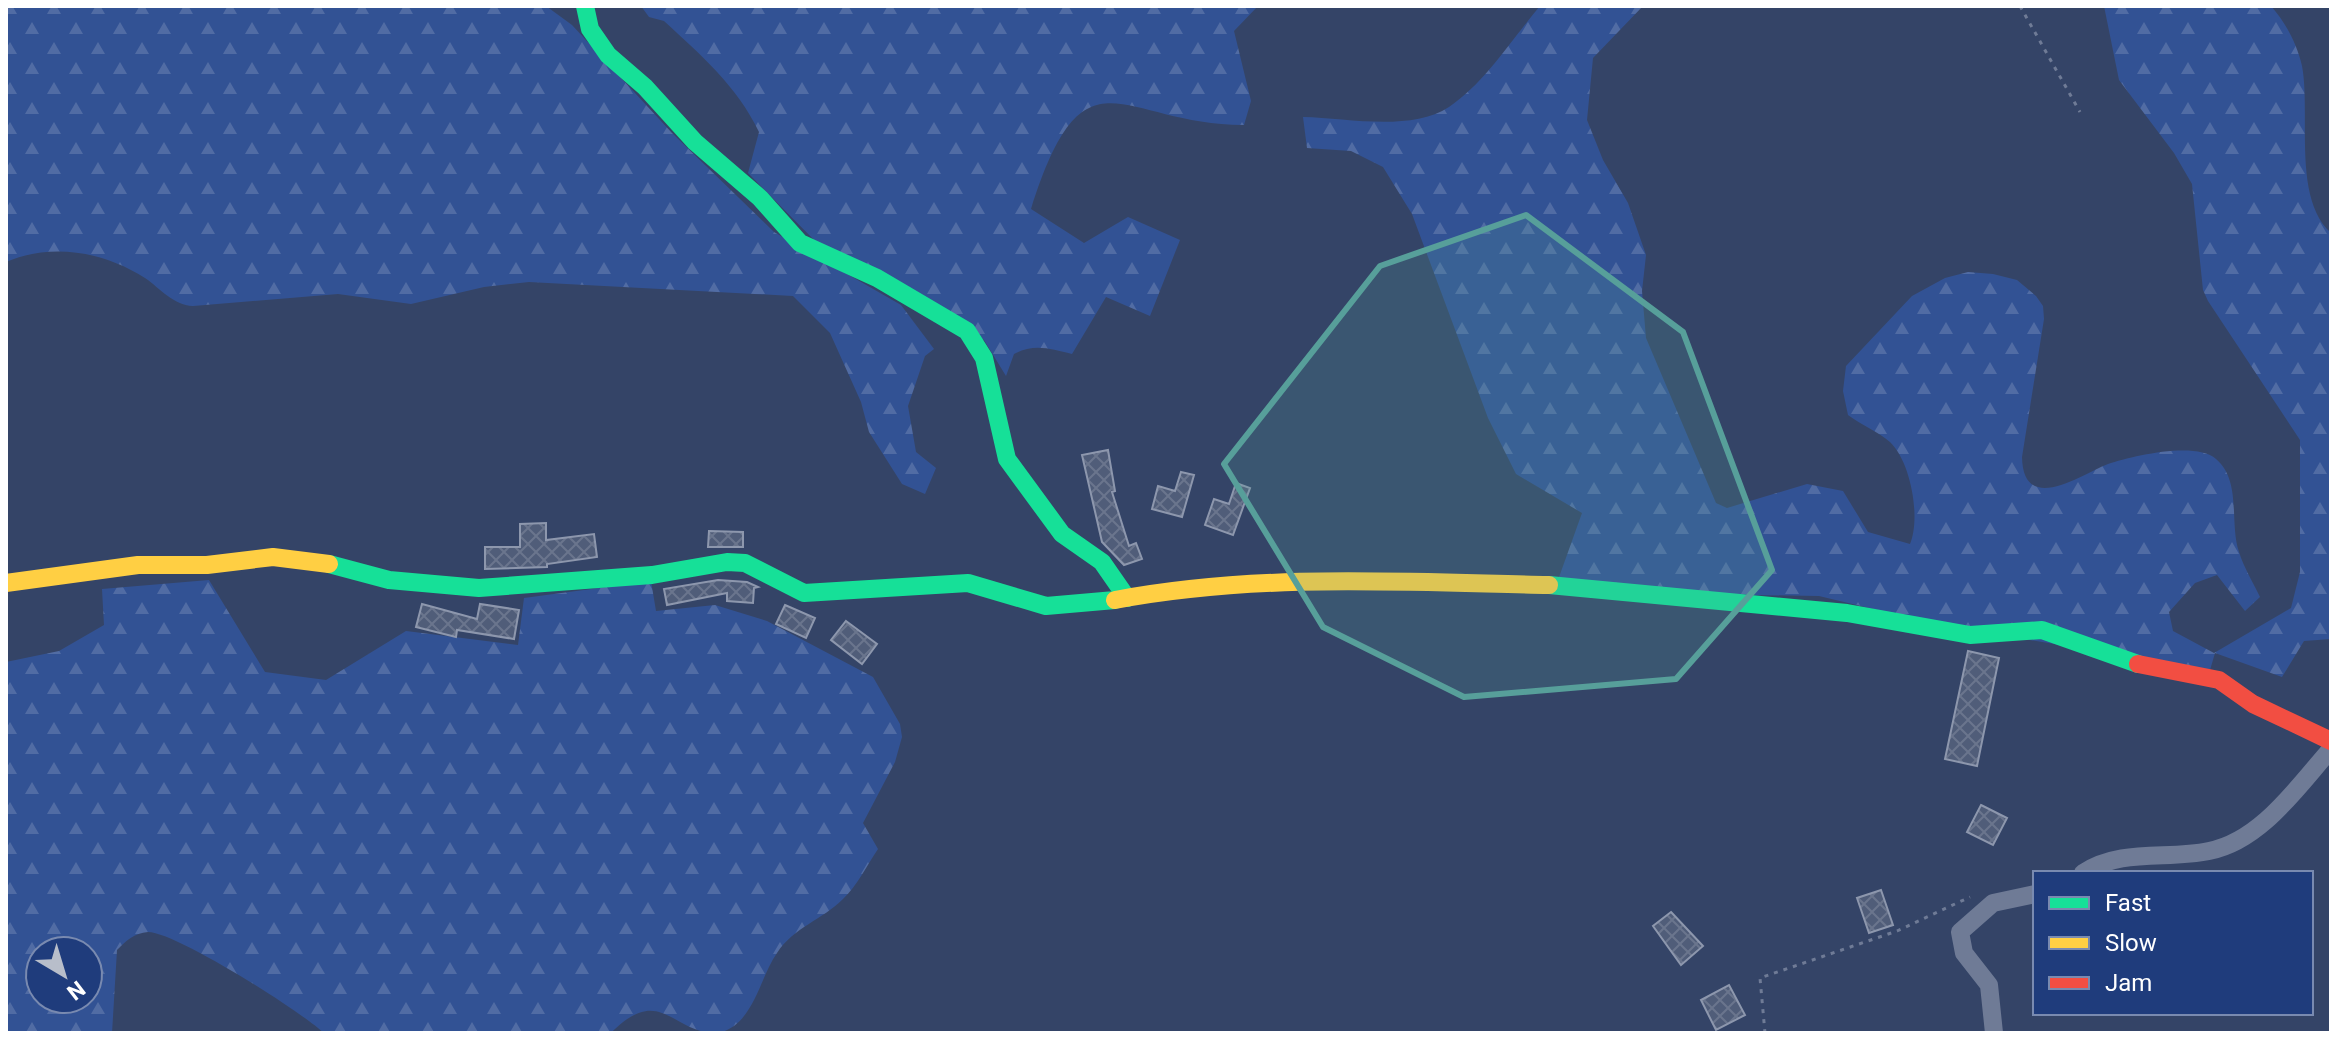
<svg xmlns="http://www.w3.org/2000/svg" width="2337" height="1039" font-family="Roboto,sans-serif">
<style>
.forest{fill:url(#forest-firs);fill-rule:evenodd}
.building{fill:url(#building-cross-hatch);stroke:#8d97ad;stroke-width:2}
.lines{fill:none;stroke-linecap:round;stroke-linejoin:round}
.path{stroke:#6f7b96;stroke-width:3;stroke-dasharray:4 6;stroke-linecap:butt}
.street{stroke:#6f7b96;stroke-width:18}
.fast{stroke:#16e098;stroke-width:18}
.slow{stroke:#ffcf43;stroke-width:18}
.jam{stroke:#f24e42;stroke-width:18}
.marked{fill:#579f9a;fill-opacity:0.2;stroke:#579f9a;stroke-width:6;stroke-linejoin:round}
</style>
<defs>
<pattern id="forest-firs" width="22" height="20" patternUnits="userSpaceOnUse" patternTransform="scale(2)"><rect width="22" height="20" fill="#325294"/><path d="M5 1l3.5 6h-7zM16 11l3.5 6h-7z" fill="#516ca4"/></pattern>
<pattern id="building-cross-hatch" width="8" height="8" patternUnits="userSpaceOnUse" patternTransform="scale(2)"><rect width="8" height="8" fill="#505d79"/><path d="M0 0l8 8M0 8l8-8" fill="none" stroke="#6a758d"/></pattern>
</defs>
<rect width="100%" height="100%" fill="#344467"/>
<path class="forest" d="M6,6H546L572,25L672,133L774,232L901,305L934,349L925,356L908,406L916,452L936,468L925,494L902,484L869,432L861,402L830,333L793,296L529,282L484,287L411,304L338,294L193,306C173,305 161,289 145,278C104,252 53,242 6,262Z
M641,6H1258L1234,31L1251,101L1244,125C1120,125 1085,39 1031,209L1084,243L1128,217L1180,240L1150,316L1106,297L1072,354C1051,349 1034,343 1014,354L1006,376L984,340L820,246L748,173L759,132C737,86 701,55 664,21L649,17Z
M1540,6H1643L1593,58L1587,120L1603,160L1628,203L1646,255L1642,291L1646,338L1716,503L1727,508L1807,484L1843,491L1868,532L1910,544C1921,518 1911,462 1890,442C1879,432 1861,425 1848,415L1843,391L1846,366L1912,296L1945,278L1968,272L1993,274L2017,280L2036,296L2043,306L2044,319L2022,457C2023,517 2084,473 2108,464C2132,456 2196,441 2216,459C2242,481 2229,523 2239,552C2244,568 2253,582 2260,597L2245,611L2217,575L2195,583L2169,612L2173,631L2214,653L2291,608L2300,572V440L2208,301L2203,290L2192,184L2174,153L2119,80L2104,6H2271C2286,23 2297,44 2302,66C2311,114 2292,198 2331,233V639L2304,641L2282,677L2215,653L2210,670L1940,625L1819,596L1692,594L1558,580L1582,513L1516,474L1488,418L1412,214L1383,167L1351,151L1307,148L1303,117C1347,118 1411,132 1449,107C1485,83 1512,39 1540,6Z
M209,580L265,672L326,680L406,631L518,645L524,598L651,581L656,611L715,605L767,621L873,677L900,724L902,737L895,762L863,823L878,849C867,865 857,886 843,899C822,920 794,927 777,953C760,977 754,1022 722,1032C673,1039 663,980 611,1033H324C300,1011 176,932 148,932C134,933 126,941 117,950L112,1033H6V662L59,651L104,625L102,589ZM40,951H88V999H40Z"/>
<path class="building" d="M1108,450L1115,491L1112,492L1129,546L1136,543L1142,559L1124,565L1102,542L1082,455Z
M1181,472L1194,475L1182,517L1152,509L1158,486L1175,491Z
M1236,483L1250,488L1233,535L1205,525L1214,499L1229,504Z
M546,523V540L594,534L597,557L547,564V567L485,569V547H520V524Z
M709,531L743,532V547H708Z
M718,580L747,582L758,587L754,588L753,603L727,601V593L667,605L664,589Z
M422,604L477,619L480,604L519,610L514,639L457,630L456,637L416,627Z
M785,605L815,618L806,638L776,624Z
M846,621L877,644L862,664L831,640Z
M1968,651L1999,658L1977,766L1945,759Z
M1981,805L2007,818L1993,845L1967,832Z
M1881,890L1893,925L1869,933L1857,898Z
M1671,912L1703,946L1681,965L1653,926Z
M1729,985L1745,1015L1716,1030L1701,1000Z"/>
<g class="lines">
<path class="path" d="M2020,6L2080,112
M1765,1033L1760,978L1897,931L1970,897"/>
<path class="street" d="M2083,873C2122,848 2167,860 2209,851C2261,841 2298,786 2331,749
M1994,1033L1989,985L1964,953L1960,932L1993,903L2035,894"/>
<path class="fast" d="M585,6L590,29L608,55L645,87L695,142L760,198L800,243L877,278L967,331L984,358L1007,459L1062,534L1102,562L1127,598
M329,564L389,580L479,588L652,575L727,562L745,563L804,593L968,583L1046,606L1115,600
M1549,585L1847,613L1970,635L2042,630L2138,664"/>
<path class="slow" d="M6,583L138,565H207L273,557L329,564
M1115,600C1258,573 1403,582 1549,585"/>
<path class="jam" d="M2138,664L2219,680L2253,704L2331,741"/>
</g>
<path class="marked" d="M1526,215L1683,332L1772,570L1676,679L1464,697L1323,627L1224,464L1380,266Z"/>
<rect width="2337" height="1039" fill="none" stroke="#ffffff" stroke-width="16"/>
<rect x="2033" y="871" width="280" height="144" fill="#1f3c7c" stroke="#798ab0" stroke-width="2"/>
<rect x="2049" y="897" width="40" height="12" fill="#16e098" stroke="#798ab0" stroke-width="2"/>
<text x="2105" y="911" font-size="24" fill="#ffffff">Fast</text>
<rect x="2049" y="937" width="40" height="12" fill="#ffcf43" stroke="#798ab0" stroke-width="2"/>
<text x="2105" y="951" font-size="24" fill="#ffffff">Slow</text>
<rect x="2049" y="977" width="40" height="12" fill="#f24e42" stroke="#798ab0" stroke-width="2"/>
<text x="2105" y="991" font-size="24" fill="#ffffff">Jam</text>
<g transform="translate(64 975) rotate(142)"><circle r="38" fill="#1f3c7c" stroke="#798ab0" stroke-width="2"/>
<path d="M0-6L14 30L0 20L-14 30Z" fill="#b8beca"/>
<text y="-12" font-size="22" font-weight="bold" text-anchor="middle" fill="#ffffff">N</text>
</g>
</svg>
